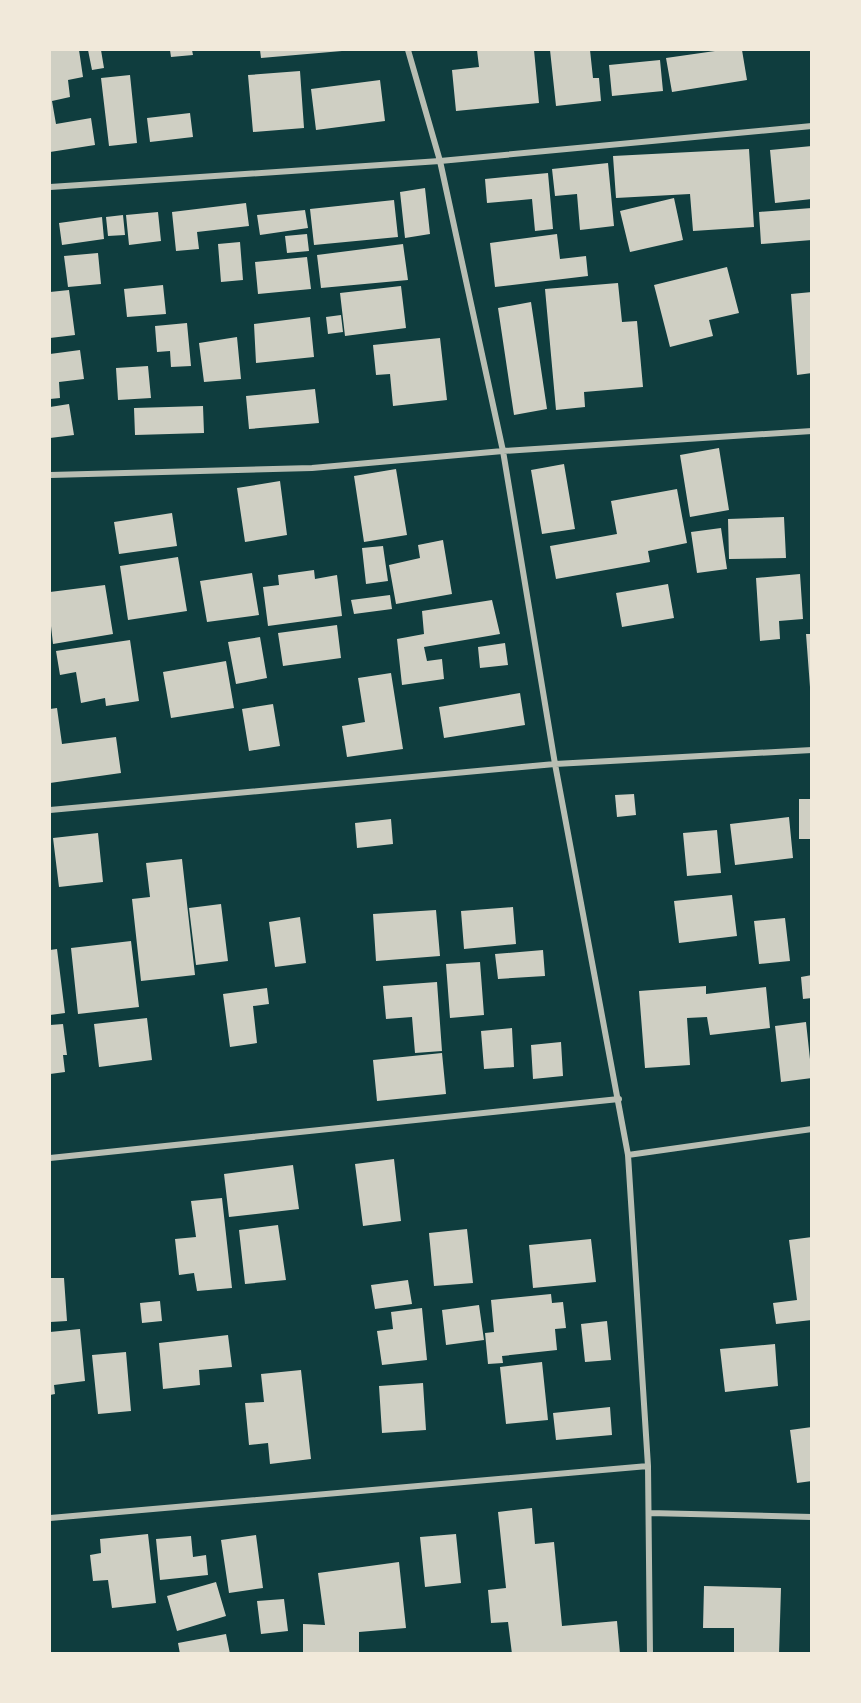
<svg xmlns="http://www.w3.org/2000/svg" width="861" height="1703" font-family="Lora,serif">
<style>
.building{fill:#cfcfc3}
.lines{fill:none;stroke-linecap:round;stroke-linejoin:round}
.minor{stroke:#b8beb3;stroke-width:6}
</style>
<rect width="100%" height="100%" fill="#0f3d3e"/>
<path class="building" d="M50,50H79L83,77L68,80L70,97L52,101L56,124L91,118L95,145L50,152Z
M88,50H101L104,68L92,70Z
M170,50H192L193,55L171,57Z
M260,50H342V51L261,58Z
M477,50H534L539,103L456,111L452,70L479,67Z
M550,50H590L593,78H599L601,101L556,106Z
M722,50H742L747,80L672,92L666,58Z
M660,60L663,91L612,96L609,65Z
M300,71L304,128L253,132L248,75Z
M130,75L137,143L109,146L101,78Z
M380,80L385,121L316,130L311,89Z
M190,113L193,137L150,142L147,118Z
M812,146V199L775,203L770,150Z
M749,149L754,227L693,231L690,194L616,198L613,156Z
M608,163L614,226L580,230L577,194L555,196L552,169Z
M548,173L553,229L535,231L532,199L487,203L485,179Z
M425,188L430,234L405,238L400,192Z
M674,198L683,240L630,252L620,211Z
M394,200L398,237L314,245L310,209Z
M246,203L249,226L197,232L199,249L176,251L172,212Z
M812,208V240L761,244L759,212Z
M305,210L308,228L260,235L257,215Z
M158,212L161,241L129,245L126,215Z
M123,215L125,235L108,236L106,217Z
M102,217L104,239L62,245L59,223Z
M307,234L309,251L287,253L285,236Z
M557,234L560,259L586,256L588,276L495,287L490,243Z
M240,242L243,280L221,282L218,244Z
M403,244L408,280L321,288L317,255Z
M98,253L101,284L68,287L64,256Z
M307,257L311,289L258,294L255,262Z
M727,267L739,313L709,320L713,336L670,347L654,285Z
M618,283L622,322L637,321L643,387L584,392L585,407L556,410L545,289Z
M163,285L166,314L127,317L124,289Z
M401,286L406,328L345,336L340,293Z
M69,290L75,335L50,338V292Z
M812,292V373L797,375L791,294Z
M531,302L547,409L514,415L498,308Z
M341,315L343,332L328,334L326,317Z
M310,317L314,357L256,363L254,324Z
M187,323L191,366L171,367L170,351L157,352L155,326Z
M237,337L241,379L204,382L199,343Z
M440,338L447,400L393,406L390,374L376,375L373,345Z
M80,350L84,379L59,382L60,398L50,399V354Z
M148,366L151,398L118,400L116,368Z
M315,389L319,423L249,429L246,396Z
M69,404L74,435L50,438V407Z
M203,406L204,433L135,435L134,408Z
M719,448L729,510L690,517L680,455Z
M564,464L575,529L542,534L531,470Z
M396,469L407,535L364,542L354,476Z
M280,481L287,535L245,542L237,488Z
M677,489L687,543L648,551L650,562L556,579L550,546L617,534L611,501Z
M172,513L177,546L119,554L114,522Z
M784,517L786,558L729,559L728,519Z
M721,528L727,569L697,573L691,532Z
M443,540L452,594L396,604L389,565L420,558L418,545Z
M383,546L388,581L366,584L362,548Z
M178,557L187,611L128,620L120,566Z
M314,570L315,579L337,575L342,616L268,626L263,587L279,585L278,575Z
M252,573L259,615L207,622L200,581Z
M800,574L803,619L779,621L780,639L760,641L756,578Z
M668,584L674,618L622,627L616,593Z
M105,585L113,634L53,644L50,617V592Z
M390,595L392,609L354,614L351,600Z
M492,600L500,634L424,647L427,661L442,659L444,679L402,685L397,639L424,634L422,611Z
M337,625L341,658L283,666L278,633Z
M806,634H812V687H810Z
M260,637L267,678L236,684L228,642Z
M130,640L139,701L106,706L105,698L81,703L76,672L60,675L56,651Z
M505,643L508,665L480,668L478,647Z
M226,661L234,708L171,718L163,672Z
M391,673L403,749L347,757L342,726L365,722L358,678Z
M520,693L525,725L444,738L439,707Z
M273,704L280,746L249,751L242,709Z
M57,708L62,744L116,737L121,773L50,783V709Z
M634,794L636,815L617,817L615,795Z
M799,799H812V839H799Z
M789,817L793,858L735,865L730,824Z
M391,819L393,844L357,848L355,823Z
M717,830L721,873L687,876L683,833Z
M98,833L103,882L59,887L53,838Z
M182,859L195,975L141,981L132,899L150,897L146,863Z
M732,895L737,936L679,943L674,901Z
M221,904L228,961L196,965L189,908Z
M513,907L516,944L464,949L461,911Z
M436,910L440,956L376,961L373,914Z
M300,917L306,963L275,967L269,922Z
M785,918L790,961L759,964L754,921Z
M131,941L139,1007L78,1014L71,948Z
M57,949L65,1013L50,1015V950Z
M543,950L545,976L498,979L495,954Z
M480,962L484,1015L450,1018L446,964Z
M812,975V998L803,999L801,977Z
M437,982L442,1051L415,1053L412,1017L386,1019L383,986Z
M706,986V994L766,987L770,1028L710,1035L707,1017L687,1018L690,1065L645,1068L639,991Z
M267,988L269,1004L253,1006L257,1043L230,1047L223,994Z
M147,1018L152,1060L99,1067L94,1024Z
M806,1022L812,1078L781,1082L775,1026Z
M63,1024L67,1055H63L65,1072L50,1074V1025Z
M512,1028L514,1067L484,1069L481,1031Z
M561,1042L563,1076L533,1079L531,1045Z
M442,1053L446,1094L377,1101L373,1060Z
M394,1159L401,1221L363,1226L355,1164Z
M293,1165L299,1209L229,1217L224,1174Z
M222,1198L232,1288L197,1291L194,1273L179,1275L175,1239L196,1237L191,1201Z
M278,1225L286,1280L245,1284L239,1230Z
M467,1229L473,1283L434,1286L429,1233Z
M812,1237V1320L776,1324L773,1303L797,1300L789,1240Z
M591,1239L596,1282L533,1288L529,1245Z
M50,1278H64L67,1321L50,1322Z
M408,1280L412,1304L375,1309L371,1285Z
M551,1294L552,1303L563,1302L566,1328L555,1329L557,1350L502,1356L503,1363L488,1364L485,1333L494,1332L491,1300Z
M160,1301L162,1321L142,1323L140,1303Z
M479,1305L484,1340L446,1345L442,1310Z
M422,1308L427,1360L382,1365L377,1331L393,1329L391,1312Z
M607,1321L611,1360L585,1362L581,1324Z
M80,1329L85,1381L54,1385L55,1394L50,1395V1332Z
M228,1335L232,1367L199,1370L200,1385L163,1389L159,1343Z
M775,1344L778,1386L725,1392L720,1349Z
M126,1352L131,1411L98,1414L92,1355Z
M542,1362L548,1420L506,1424L500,1367Z
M301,1370L311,1459L270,1464L268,1443L249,1445L245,1403L264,1402L261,1374Z
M423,1383L426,1430L382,1433L379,1386Z
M610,1407L612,1435L556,1440L553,1413Z
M812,1427V1481L797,1483L790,1430Z
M532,1508L535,1544L554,1542L562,1626L617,1621L620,1654H512L508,1622L491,1623L488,1590L506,1588L498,1512Z
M148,1534L156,1603L112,1608L108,1580L93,1581L90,1555L101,1553L100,1539Z
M456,1534L461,1583L425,1587L420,1537Z
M256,1535L263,1588L229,1593L221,1540Z
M191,1536L193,1557L206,1555L208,1575L160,1580L156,1539Z
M399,1562L406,1628L359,1632V1654H303V1624L325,1625L318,1573Z
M216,1582L226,1616L177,1631L167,1596Z
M704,1586L781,1588L779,1654H734V1628H703Z
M284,1599L288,1631L261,1634L257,1601Z
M226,1634L230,1654H180L178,1643Z"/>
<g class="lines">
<path class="minor" d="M408,50L440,161L503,451L555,764L628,1155L648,1466L650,1654
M50,187L440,161L812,126
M50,475L312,468L503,451L812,431
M50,810L555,764L812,750
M628,1155L812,1129
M50,1158L619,1099
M649,1513L812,1517
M50,1518L648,1466"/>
</g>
<rect width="861" height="1703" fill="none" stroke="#f1e9da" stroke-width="102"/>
</svg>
